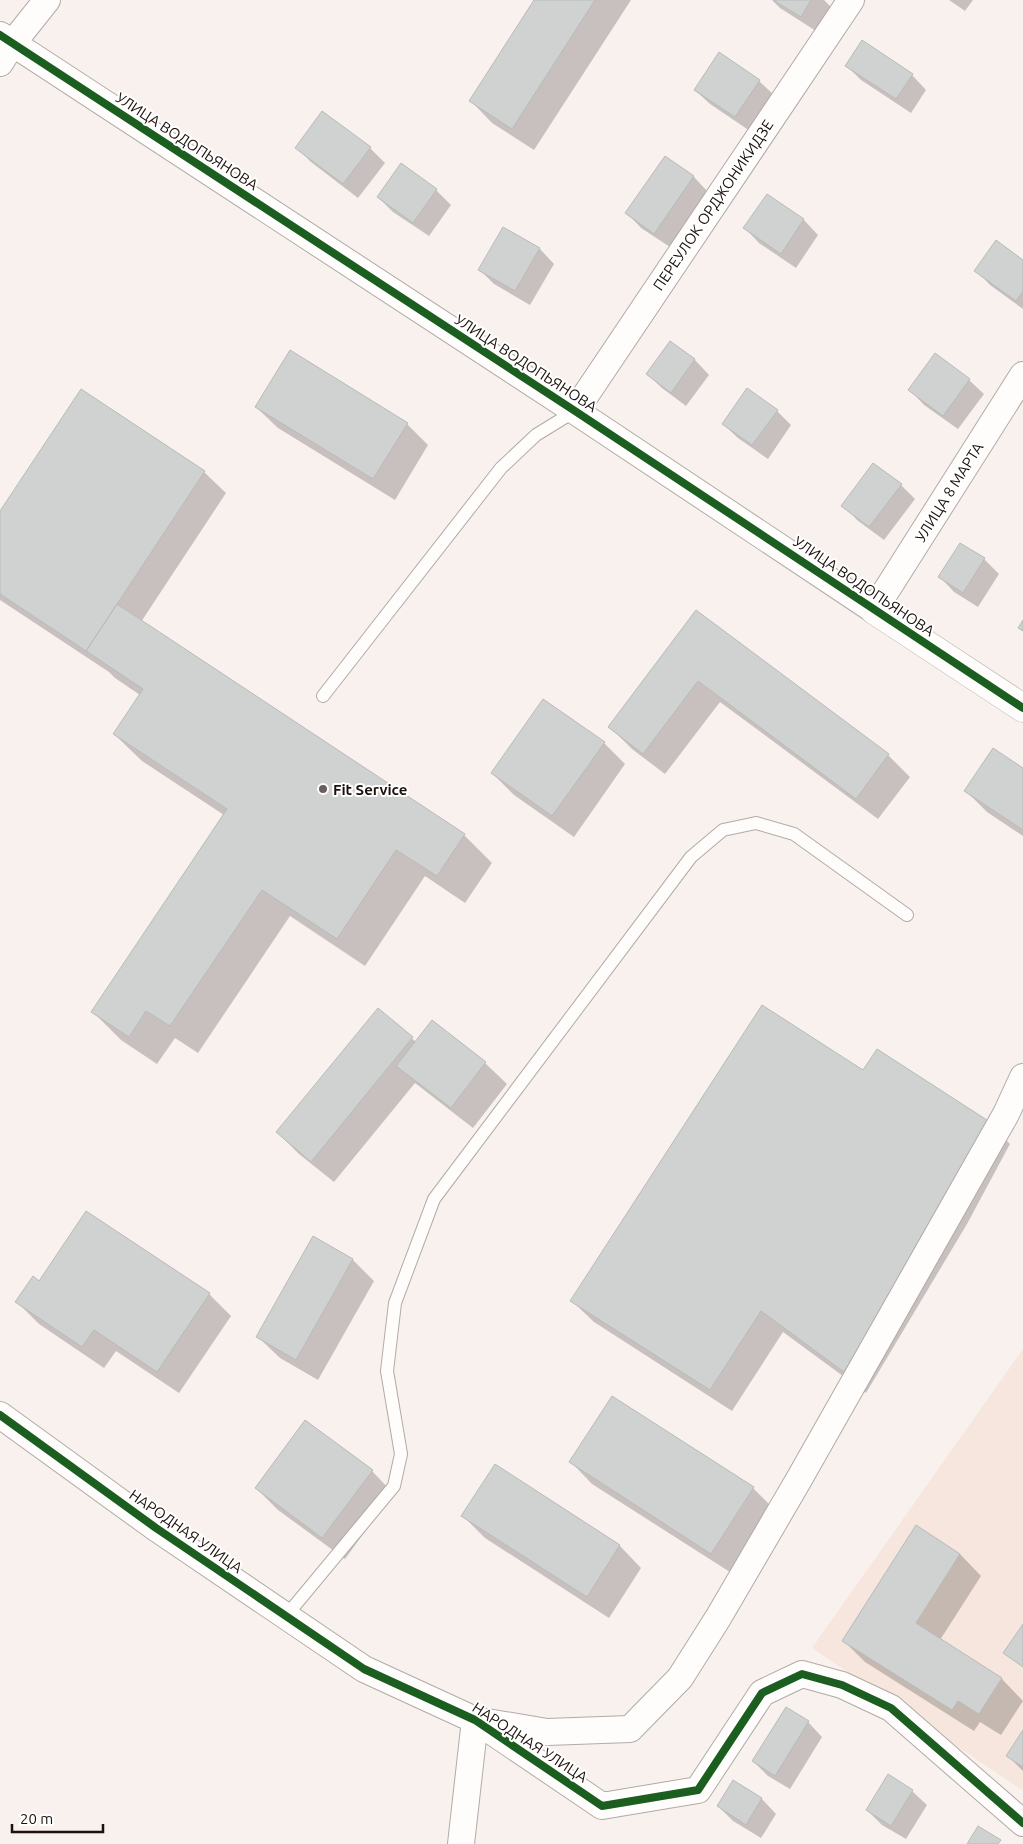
<svg xmlns="http://www.w3.org/2000/svg" width="1023" height="1844" font-family="Ubuntu,sans-serif">
<style>
.built{fill:#f6e6de}
.shadow{fill:#0003}
.building{fill:#cfd2d1;stroke:#b8bbb9}
.lines{fill:none;stroke-linecap:round;stroke-linejoin:round}
.lane-casing{stroke:#b2aaa5;stroke-width:14}
.street-casing{stroke:#b2aaa5;stroke-width:28}
.secondary-casing{stroke:#b2aaa5;stroke-width:29}
.lane{stroke:#fefdfc;stroke-width:12}
.street{stroke:#fefdfc;stroke-width:26}
.secondary{stroke:#fefdfc;stroke-width:28}
.cycleway-casing{stroke:#fff;stroke-width:11}
.cycleway{stroke:#1b5e20;stroke-width:8}
.poi-dot{fill:#69605b;stroke:#fff;stroke-width:2}
.labels{text-anchor:middle;dominant-baseline:central;stroke-width:4;stroke-linejoin:round;paint-order:stroke}
.street-label{font-size:15px;fill:#1c120c;stroke:#fff}
.poi-label{font-size:15px;font-weight:bold;fill:#1c120c;stroke:#fff;text-anchor:start}
</style>
<rect width="100%" height="100%" fill="#f9f1ee"/>
<path class="built" d="M1023,1349V1791L812,1648Z"/>
<path class="shadow" d="M536,0H631L534,150L492,123L471,101Z
M772,0H824L831,7L816,31L780,8Z
M949,0H973L965,11Z
M847,66L912,75L926,90L911,113L861,80Z
M759,81L774,95L750,131L710,104L695,90Z
M297,148H370L385,163L358,198L311,162Z
M665,157L694,177L708,192L670,247L641,228L627,213Z
M401,165L436,190L451,205L429,236L393,212L378,197Z
M767,196L804,220L818,235L796,268L759,243L745,228Z
M504,229L540,249L554,264L530,305L494,284L480,270Z
M1023,261V309L990,285L976,270Z
M671,342L695,360L709,375L686,406L662,388L647,374Z
M969,380L984,394L958,429L924,405L910,390Z
M82,391L204,472L226,493L141,622L464,835L492,863L465,903L425,876L365,966L290,916L198,1053L175,1038L157,1064L121,1040L93,1012L224,815L142,761L114,734L140,695L115,678L109,672L0,600V513Z
M256,407L407,424L428,445L395,500L278,428Z
M777,411L791,425L768,459L738,438L723,424Z
M901,485L915,499L884,540L857,520L843,505Z
M961,544L984,559L999,574L978,607L954,592L940,577Z
M696,612L888,755L910,777L878,819L720,702L665,774L632,749L610,727Z
M604,743L625,764L574,837L514,795L492,773Z
M1023,770V836L987,812L966,791Z
M378,1010L416,1042L485,1063L507,1084L473,1128L415,1083L334,1182L299,1154L277,1132Z
M864,1071L989,1123L1010,1144L967,1224L866,1393L783,1332L732,1411L594,1322L572,1301Z
M314,1238L353,1260L374,1281L318,1380L280,1358L258,1337Z
M40,1283L209,1294L231,1316L179,1393L116,1351L104,1368L39,1324L17,1302Z
M612,1397L753,1488L775,1510L733,1574L592,1484L571,1462Z
M495,1466L620,1546L641,1568L609,1618L485,1538L463,1516Z
M372,1471L393,1493L345,1559L278,1510L256,1488Z
M960,1554L981,1576L940,1640L1002,1679L1023,1701L1001,1735L980,1722L974,1731L865,1662L844,1641Z
M808,1722L822,1737L790,1789L768,1776L753,1761Z
M1023,1732V1771L1008,1756Z
M734,1782L762,1799L776,1814L761,1838L733,1821L718,1806Z
M912,1791L927,1805L906,1839L882,1825L867,1810Z"/>
<path class="building" d="M534,0H595L512,129L469,101Z
M773,0H811L801,17Z
M862,40L913,74L896,99L845,66Z
M719,52L760,80L735,117L694,90Z
M322,111L371,147L343,184L295,148Z
M665,156L694,176L654,234L625,213Z
M401,163L437,189L413,223L377,197Z
M767,194L804,219L781,254L743,228Z
M503,227L540,248L515,291L478,270Z
M996,240L1023,260V291L1016,301L974,271Z
M670,341L695,359L671,393L646,374Z
M290,350L408,423L373,479L255,407Z
M935,353L970,379L943,416L908,390Z
M747,388L778,410L752,445L722,424Z
M81,389L205,471L86,651L0,594V511Z
M873,463L902,484L869,527L841,506Z
M960,543L985,558L963,593L938,577Z
M117,604L465,834L437,876L396,850L337,939L262,890L170,1026L146,1011L129,1037L91,1012L227,809L113,734L143,689L86,651Z
M696,610L889,754L856,799L698,681L643,754L608,727Z
M1023,620V631L1018,628Z
M543,699L605,742L552,816L491,773Z
M993,748L1023,768V830L964,791Z
M762,1005L863,1070L877,1049L990,1122L946,1202L844,1372L761,1311L710,1390L570,1301Z
M378,1008L413,1037L311,1162L276,1132Z
M432,1020L486,1062L451,1108L396,1066Z
M86,1211L210,1293L157,1372L94,1330L82,1347L15,1302L33,1276L39,1281Z
M313,1236L353,1259L296,1360L256,1337Z
M612,1396L754,1487L711,1554L569,1462Z
M305,1420L373,1470L322,1538L255,1488Z
M495,1464L620,1545L587,1597L461,1516Z
M916,1525L960,1554L916,1623L1002,1678L979,1714L958,1701L952,1710L842,1641Z
M1023,1624V1667L1003,1653Z
M786,1707L809,1721L775,1776L752,1761Z
M1023,1730V1767L1006,1756Z
M888,1774L913,1790L891,1826L866,1810Z
M733,1780L762,1798L746,1825L717,1806Z
M978,1826L1001,1840L998,1844H967Z"/>
<g class="lines">
<defs>
<path id="lane" d="M323,696L501,468L536,435L575,411
M286,1616L394,1486L401,1454L387,1371L395,1303L434,1199L691,857L723,830L756,823L794,834L907,915"/>
<path id="street" d="M0,35L575,411L874,610L1023,375
M0,63L12,44L47,0
M575,411L851,0
M0,1415L156,1528L364,1669L475,1720L602,1806L698,1790L762,1693L802,1674L842,1685L891,1708L1023,1823
M461,1844L475,1720L547,1732L630,1729L680,1678L718,1618L798,1481L1006,1114L1023,1077"/>
<path id="secondary" d="M874,610L1023,708"/>
</defs>
<use href="#lane" class="lane-casing"/>
<use href="#street" class="street-casing"/>
<use href="#secondary" class="secondary-casing"/>
<use href="#lane" class="lane"/>
<use href="#street" class="street"/>
<use href="#secondary" class="secondary"/>
<defs>
<path id="cycleway" d="M0,35L575,411L1023,708
M0,1415L156,1528L364,1669L475,1720L602,1806L698,1790L762,1693L802,1674L842,1685L891,1708L1023,1823"/>
</defs>
<use href="#cycleway" class="cycleway-casing"/>
<use href="#cycleway" class="cycleway"/>
</g>
<circle class="poi-dot" cx="323" cy="789" r="5"/>
<g class="labels">
<g class="street-label">
<text transform="translate(187 141) rotate(33)">УЛИЦА ВОДОПЬЯНОВА</text>
<text transform="translate(713 205) rotate(-56)">ПЕРЕУЛОК ОРДЖОНИКИДЗЕ</text>
<text transform="translate(526 363) rotate(33)">УЛИЦА ВОДОПЬЯНОВА</text>
<text transform="translate(949 492) rotate(-58)">УЛИЦА 8 МАРТА</text>
<text transform="translate(864 586) rotate(34)">УЛИЦА ВОДОПЬЯНОВА</text>
<text transform="translate(186 1531) rotate(35)">НАРОДНАЯ УЛИЦА</text>
<text transform="translate(530 1742) rotate(33)">НАРОДНАЯ УЛИЦА</text>
</g>
<g class="poi-label">
<text x="333" y="789">Fit Service</text>
</g>
</g>
<path d="M12 1824v8h91v-8" fill="none" stroke="#1c120c" stroke-width="2.5"/>
<text x="20" y="1824" font-size="15" fill="#1c120c" stroke="#ffffff" stroke-width="4" paint-order="stroke">20 m</text>
</svg>
